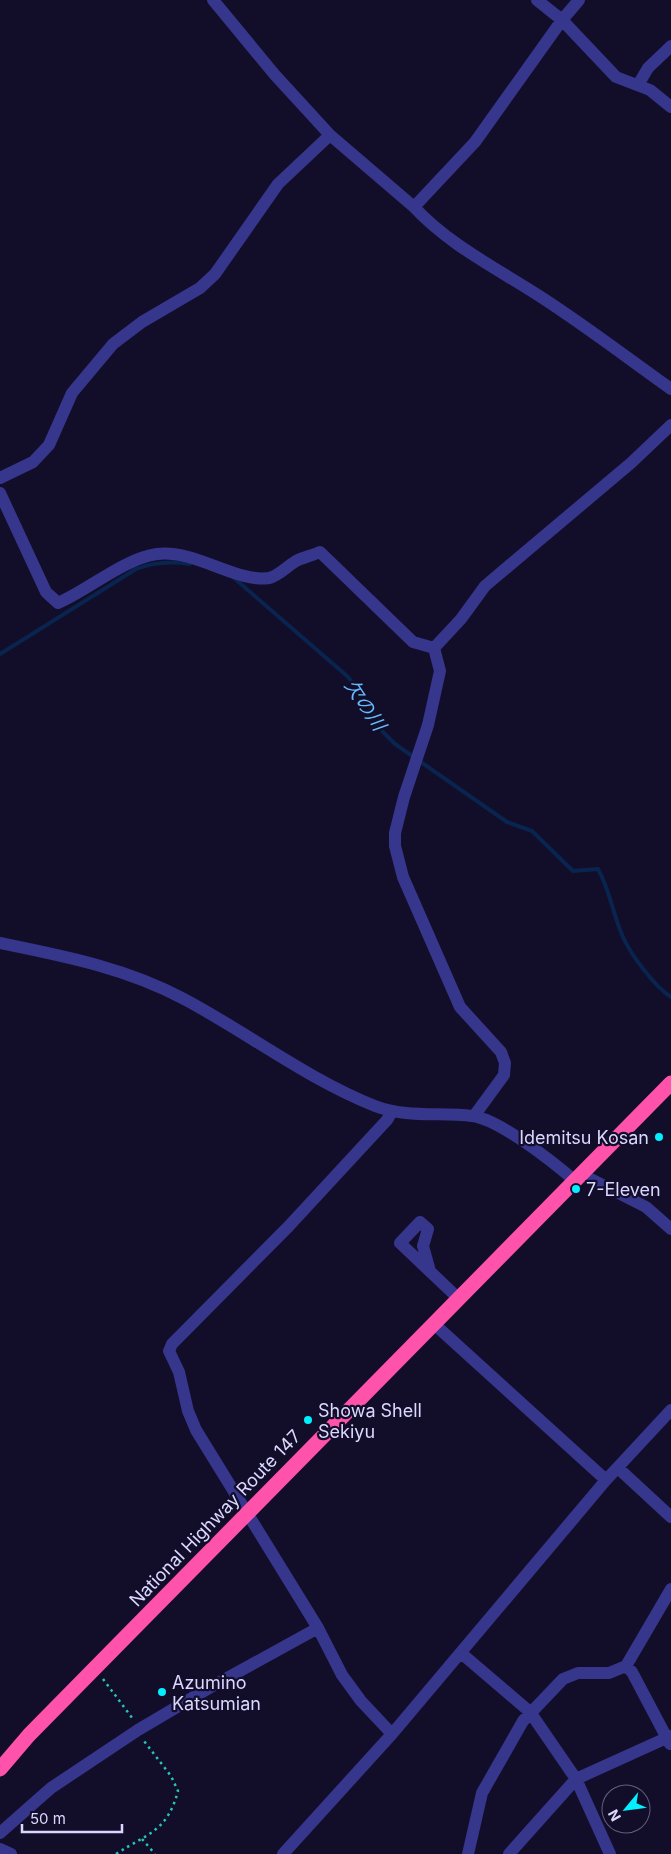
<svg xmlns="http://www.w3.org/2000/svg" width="671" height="1854" font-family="Inter,'Noto Sans JP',sans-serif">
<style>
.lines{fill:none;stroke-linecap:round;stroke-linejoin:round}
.stream{stroke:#08244f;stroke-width:4}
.path{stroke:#26c5b6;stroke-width:2.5;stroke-dasharray:2.5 4;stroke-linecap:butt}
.minor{stroke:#36368d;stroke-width:12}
.highway{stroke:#ff52aa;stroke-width:15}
.poi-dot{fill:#03eeff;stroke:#120e2a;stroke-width:2}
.labels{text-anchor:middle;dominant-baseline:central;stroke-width:4.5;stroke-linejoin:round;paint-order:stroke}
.poi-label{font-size:18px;fill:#dbd7ff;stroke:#120e2a;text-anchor:start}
.street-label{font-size:18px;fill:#dbd7ff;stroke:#120e2a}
.water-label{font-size:19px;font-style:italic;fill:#65bdff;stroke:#120e2a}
</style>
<rect width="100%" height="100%" fill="#120e2a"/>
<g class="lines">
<path class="stream" d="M234,578L347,676L363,695L383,732L395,744L507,822L532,831L573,871L598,869C610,890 613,915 623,937C631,955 655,987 671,997
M0,654L136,569C154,562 171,561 190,564"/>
<path class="path" d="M103,1679L133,1719
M142,1839L155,1854
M116,1854C148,1833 167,1832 178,1791L171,1776L144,1741"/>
<path class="minor" d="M213,0L275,75L330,135L414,207C450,246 500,270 544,299C587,327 629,359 671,389
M537,0L562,20L616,77L650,90L671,107
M638,85L648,68L671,46
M414,207L475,142L562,20L579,0
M0,478L33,462L49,445L72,393L113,344L142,322L200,288L215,274L278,184L330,135
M0,493L46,592L58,603C90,589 123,559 157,554C194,549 237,583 269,578C279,576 289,564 298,560C305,557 313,555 320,552L413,642L434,648
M434,648L440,671L428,725L404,797L395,833V846L403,877L460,1007L501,1052L505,1063L504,1075L474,1116
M434,648L461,619L485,586L631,463L671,425
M0,943C64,956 126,968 184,999C248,1033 307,1079 375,1106C406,1118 440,1112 472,1116C499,1119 553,1162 574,1180
M581,1174L646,1207L671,1229
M430,1271L423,1246L428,1229L420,1222L400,1243L458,1298
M433,1323L606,1480
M618,1468L671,1517
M461,1653L530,1712L576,1779L610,1854
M626,1666L632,1672L670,1744
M392,1734L361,1701L342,1675L318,1628L196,1430L188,1411L179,1372L169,1351L172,1344L288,1227L387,1120L392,1111
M0,1833L51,1788L138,1730L209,1688L318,1628
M0,1849L11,1854
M283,1854L392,1734L606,1480L671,1410
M468,1854L482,1793L523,1721L563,1679L578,1673H609L626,1666L671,1589
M509,1854L576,1779L671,1736"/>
<path class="highway" d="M0,1769L29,1735L671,1083"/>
</g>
<g class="poi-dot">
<circle cx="659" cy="1137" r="5"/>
<circle cx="576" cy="1189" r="5"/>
<circle cx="308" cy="1420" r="5"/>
<circle cx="162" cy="1692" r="5"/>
</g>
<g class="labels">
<g class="poi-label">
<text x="649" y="1137" text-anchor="end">Idemitsu Kosan</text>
<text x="586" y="1189">7-Eleven</text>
<text x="318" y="1410">Showa Shell<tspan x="318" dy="21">Sekiyu</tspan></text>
<text x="172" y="1682">Azumino<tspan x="172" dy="21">Katsumian</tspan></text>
</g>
<g class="street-label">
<text transform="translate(215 1518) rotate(-46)">National Highway Route 147</text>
</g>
<g class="water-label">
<text transform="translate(365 705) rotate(56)">欠の川</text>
</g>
</g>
<g transform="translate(626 1809) rotate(241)"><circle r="24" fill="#120e2a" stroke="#625e7f"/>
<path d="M0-4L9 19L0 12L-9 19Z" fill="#03eeff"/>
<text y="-8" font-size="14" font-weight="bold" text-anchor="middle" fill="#dbd7ff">N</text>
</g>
<path d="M22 1824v8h100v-8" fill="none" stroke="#dbd7ff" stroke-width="2.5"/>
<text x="30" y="1824" font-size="15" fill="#dbd7ff" stroke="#120e2a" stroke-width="4" paint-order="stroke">50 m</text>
</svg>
